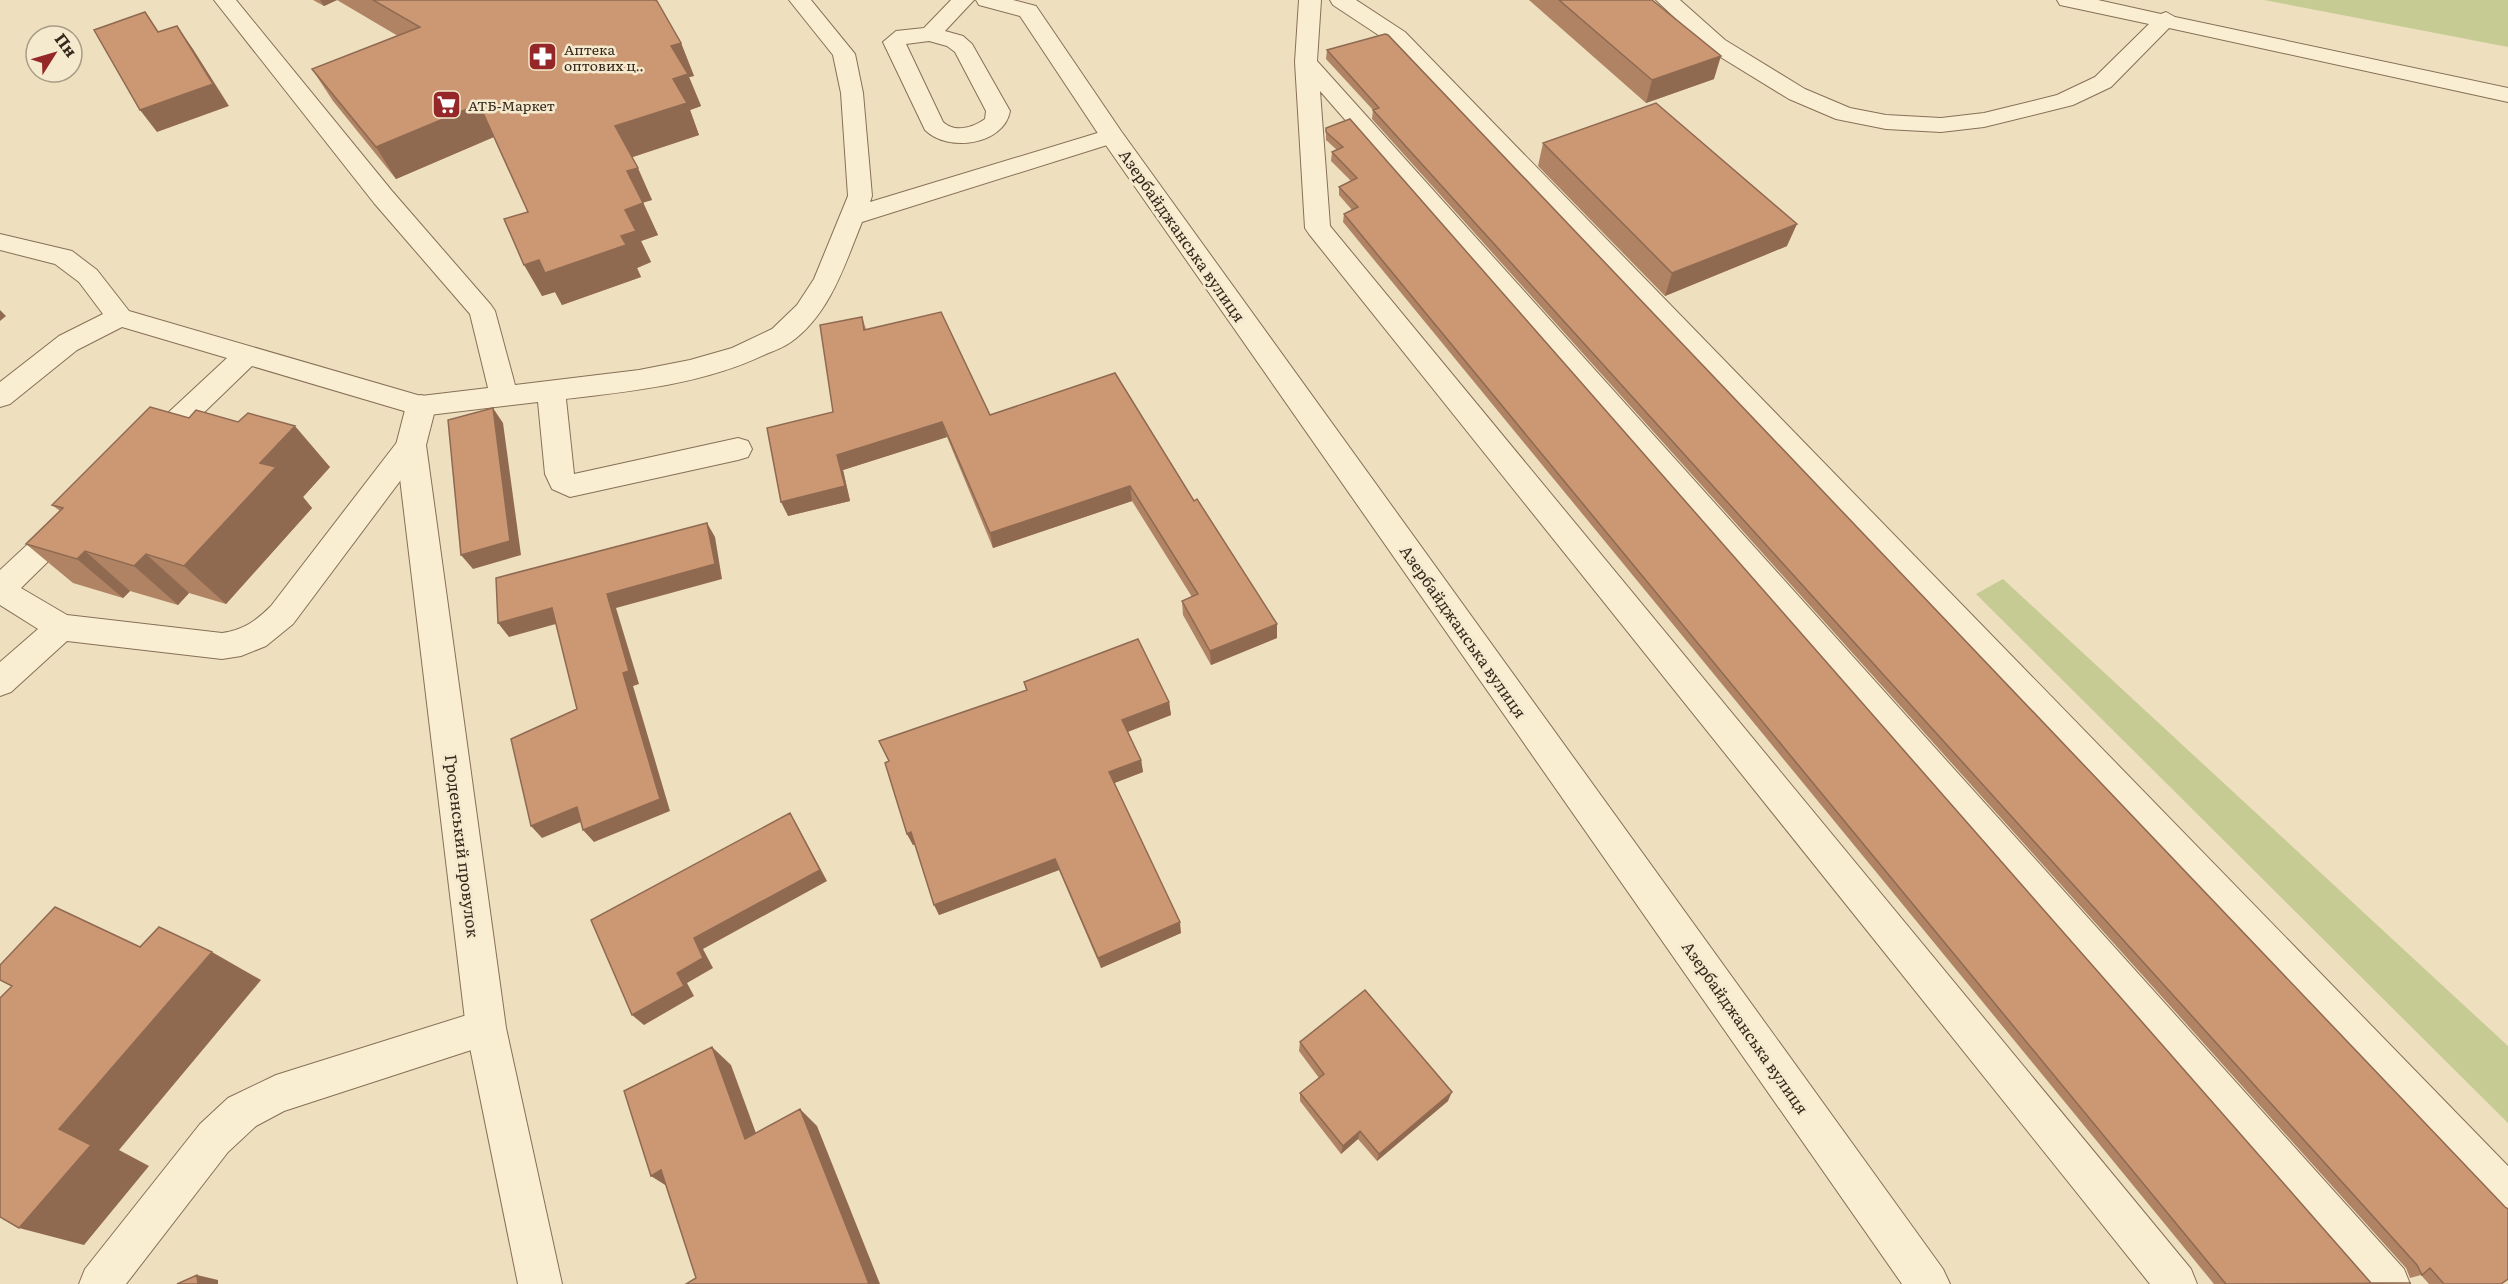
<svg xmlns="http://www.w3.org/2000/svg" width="2508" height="1284" font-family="Literata,serif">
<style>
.green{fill:#c5cb93}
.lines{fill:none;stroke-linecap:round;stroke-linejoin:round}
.service-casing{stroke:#867057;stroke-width:2}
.minor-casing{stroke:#867057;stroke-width:2}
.tertiary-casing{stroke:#867057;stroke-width:2}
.service{fill:#f9edd2;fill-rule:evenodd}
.minor{fill:#f9edd2;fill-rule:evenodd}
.tertiary{fill:#f9edd2;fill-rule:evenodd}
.wall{fill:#af8364}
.shaded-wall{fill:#8f6a51}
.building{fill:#cc9874;stroke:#8f6a51;stroke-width:1.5}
.labels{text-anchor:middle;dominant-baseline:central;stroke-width:5;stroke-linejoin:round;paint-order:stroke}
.far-poi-label{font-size:14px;fill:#35281c;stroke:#f5eace;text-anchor:start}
.street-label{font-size:16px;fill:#35281c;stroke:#f5eace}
</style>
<rect width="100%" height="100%" fill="#eedfbf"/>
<path class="green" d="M2264,0H2508V47Z
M2003,579L2508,1046V1123L1976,594Z"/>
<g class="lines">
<defs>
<path id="service" d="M214,0H236L392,191L491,305L495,311L515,385L639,370L690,360L732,348L772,329L797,305L814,279L848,196L841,93L833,55L789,0H811L855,54L863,93L872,196L870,202L1104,131L1112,129L1120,131L1124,136L1120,141L862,222C845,264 830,314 791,342C784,347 774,351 766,354C704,384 633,391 566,399L574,474L738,438L748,441L752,449L748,457L738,460L570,497L552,489L545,474L538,402L421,416L252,366L162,453L152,456L142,453L138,445L142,437L227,358L122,327L77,350L10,404L0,407V382L59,336L103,314L79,282L55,264L0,250V234L72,251L97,270L129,311L421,396L488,388L470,314L374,203Z
M951,0H974L945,31L963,36L972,44L1010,111C1004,145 948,153 925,130L883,42L896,31L924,28ZM929,41L947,46L955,52L986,111L985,119C972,128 955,133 943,122L906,44Z
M1299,0H1321L1317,61L2404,1269L2410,1284H2361L1320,91L1330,226L2191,1269L2197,1284H2150L1309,234L1305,228L1295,62Z
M1330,0H1356L1405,32L2508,1166V1215L2494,1209L1389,42L1333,5Z
M1656,0H1680L1725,40L1805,89L1850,108L1886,115L1941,118L1984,113L2057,95L2095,77L2149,24L2060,5L2057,0H2098L2161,14L2166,12L2175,17L2508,88V102L2169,28L2111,87L2073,105L1984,127L1941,132L1886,129L1836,119L1789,99L1709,50Z
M411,434L421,437L425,445L421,453L293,624L266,646L241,656L222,659L67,641L11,692L0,696V662L38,629L0,605V570L58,516L68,512L78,516L83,524L78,532L21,588L67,615L222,633C243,630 256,621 271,606L401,437Z
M486,1009L499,1015L505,1028L499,1041L284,1111L256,1126L228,1152L126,1284H79L85,1269L200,1124L228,1098L276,1075Z"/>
<path id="minor" d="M421,395L431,398L436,406L426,445L506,1028L562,1284H518L466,1028L396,445L406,406L411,398Z"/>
<path id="tertiary" d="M976,0H1013L1036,6L1121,131L1943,1269L1950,1284H1902L1103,141L1020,16L979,5Z"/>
</defs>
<use href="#service" class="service-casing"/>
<use href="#minor" class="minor-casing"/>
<use href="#tertiary" class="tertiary-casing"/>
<use href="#service" class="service"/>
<use href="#minor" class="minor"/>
<use href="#tertiary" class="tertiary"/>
</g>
<path class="wall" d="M313,0H655L681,43L694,76L689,77L701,106L690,110L699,135L632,157L652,200L643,202L658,235L641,241L651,262L637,268L641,277L562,305L555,292L542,296L528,212L494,137L396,179L333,101L312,69L398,36L337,0L324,6Z
M1529,0H1652L1714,79L1646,103Z
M1327,50L2501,1284H2429L2421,1275L2410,1278L2406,1268L1372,119L1373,110L1326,59Z
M1326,128L2371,1283L2411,1284H2214L1343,222L1344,214L1352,210L1339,195V187L1351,181L1331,161L1332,152L1337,150L1326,140Z
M1543,143L1787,246L1665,296L1538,166Z
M862,317L866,329L990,415L1194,501L1277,624V638L1211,665L1183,615L1182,601L1192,597L1132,501L993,548L947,437L843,470L850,501L788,516L833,412Z
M189,418L330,467L303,497L312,508L226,604L189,593L178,605L130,591L123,598L73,583L26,544L60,511L52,505Z
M1024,682L1169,702L1171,715L1128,732L1141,760L1143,772L1114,783L1181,933L1101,968L1059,870L939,915L915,844L913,845L907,834L889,761L1026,690Z
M1300,1042L1448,1101L1377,1161L1358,1139L1341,1154L1300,1101V1093L1319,1078L1299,1051Z"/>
<path class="shaded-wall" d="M320,0H337L324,6Z
M177,26L193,49L229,106L157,132L140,110Z
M681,43L694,76L689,77L701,106L690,110L699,135L630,158L615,126L673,79L671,46Z
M1721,56L1714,79L1646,103L1652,80Z
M479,104L496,136L396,179L376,147Z
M638,168L652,200L642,203L627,171Z
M643,203L658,235L641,241L651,262L637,268L641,277L562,305L555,292L542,296L524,265L621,236L625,210Z
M1797,224L1787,246L1665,296L1672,273Z
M0,310L6,316L0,321Z
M493,408L503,423L521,555L473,569L461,555Z
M942,422L947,437L843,470L850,501L788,516L781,502L837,455Z
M295,426L330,467L303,497L312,508L226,604L184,566L260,463Z
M1130,486L1132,501L993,548L990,533Z
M707,523L715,537L722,579L616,608L639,684L633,686L670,811L594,842L583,830L607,594Z
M85,551L130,591L123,598L77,559Z
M146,554L189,593L178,605L134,566Z
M552,608L563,622L509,637L498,623Z
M1277,624V638L1211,665L1210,651Z
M1169,702L1171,715L1124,733L1122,720Z
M1141,760L1143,772L1112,784L1109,772Z
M577,807L588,819L542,838L531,826Z
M790,813L797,825L827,881L703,949L713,968L687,983L694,996L644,1025L632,1015L677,973L694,938Z
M911,832L916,844L913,845L907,834Z
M1055,859L1059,870L939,915L934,905Z
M1180,922L1181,933L1101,968L1098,958Z
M212,952L261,980L119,1150L149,1166L84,1245L19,1228L59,1129Z
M712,1047L731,1065L764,1155L745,1139Z
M1452,1092L1448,1101L1377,1161L1379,1154Z
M800,1109L817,1126L880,1284H869Z
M1360,1131L1358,1139L1341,1154L1343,1146Z
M661,1170L673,1190L651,1176Z
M197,1275L218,1280V1284H198Z"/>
<path class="building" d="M373,0H655L657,1L681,43L671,46L688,74L673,79L687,103L615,126L638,168L627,171L643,203L625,210L636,231L621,236L626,245L545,273L539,260L524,265L504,219L528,212L479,104L376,147L312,69L420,27Z
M1559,0H1652L1721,56L1652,80Z
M145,12L158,32L177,26L213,84L140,110L94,30Z
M1385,34L1388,35L2505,1207L2508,1209V1279L2501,1284H2444L2430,1268L2422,1275L2417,1265L1373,110L1379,108L1327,50Z
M1656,103L1797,224L1672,273L1543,143Z
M1350,119L2371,1283H2411L2226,1284L1344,214L1358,207L1339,187L1357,178L1332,152L1343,147L1326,132V128Z
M941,312L990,415L1115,373L1194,501L1197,499L1277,624L1210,651L1182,601L1198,594L1130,486L990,533L942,422L837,455L845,486L781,502L767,428L833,412L820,325L862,317L864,330Z
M150,407L189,418L196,410L238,422L248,413L295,426L260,463L276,467L184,566L146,554L134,566L85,551L77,559L26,544L63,508L52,505Z
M493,408L510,541L461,555L448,420Z
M707,523L715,564L607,594L629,671L623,673L660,799L583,830L577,807L531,826L511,739L577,709L552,608L498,623L496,578Z
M1138,639L1169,702L1122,720L1141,760L1109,772L1180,922L1098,958L1055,859L934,905L911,832L907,834L885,763L889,761L879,741L1027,690L1024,682Z
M790,813L820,870L694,938L703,958L677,973L684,986L632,1015L591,920Z
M55,907L140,947L159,927L212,952L59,1129L91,1145L19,1228L0,1217V998L12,986L0,980V965Z
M1365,990L1452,1092L1379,1154L1360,1131L1343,1146L1300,1093L1324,1074L1300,1042Z
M712,1047L745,1139L800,1109L869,1284H686L696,1278L661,1170L651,1176L624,1091Z
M197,1275L198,1284H177Z"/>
<defs>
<symbol id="pharmacy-square" viewBox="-11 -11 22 22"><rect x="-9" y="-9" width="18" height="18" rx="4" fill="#952729" stroke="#f5eace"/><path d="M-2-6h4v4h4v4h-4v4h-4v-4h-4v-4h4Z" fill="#fff"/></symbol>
<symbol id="supermarket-square" viewBox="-11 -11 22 22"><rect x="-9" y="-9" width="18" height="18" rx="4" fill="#952729" stroke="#f5eace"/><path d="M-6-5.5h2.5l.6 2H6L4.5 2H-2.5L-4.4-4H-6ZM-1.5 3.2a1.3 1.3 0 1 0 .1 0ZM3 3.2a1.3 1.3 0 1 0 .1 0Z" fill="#fff"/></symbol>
</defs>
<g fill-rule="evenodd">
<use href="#pharmacy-square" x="526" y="40" width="33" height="33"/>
<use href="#supermarket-square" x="430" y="88" width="33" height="33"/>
</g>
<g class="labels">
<g class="far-poi-label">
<text x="564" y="49">Аптека<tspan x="564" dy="16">оптових ц‥</tspan></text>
<text x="468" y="105">АТБ-Маркет</text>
</g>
<g class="street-label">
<text transform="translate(1183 235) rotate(55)">Азербайджанська вулиця</text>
<text transform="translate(1464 631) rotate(55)">Азербайджанська вулиця</text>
<text transform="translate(463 846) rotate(83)">Гроденський провулок</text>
<text transform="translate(1746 1027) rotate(55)">Азербайджанська вулиця</text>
</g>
</g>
<g transform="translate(54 54) rotate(53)"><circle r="28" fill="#f5eace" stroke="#a89c87" stroke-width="1.5"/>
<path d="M0-4.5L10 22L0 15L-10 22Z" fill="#952729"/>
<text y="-9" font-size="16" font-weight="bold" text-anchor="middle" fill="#35281c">Пн</text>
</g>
</svg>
